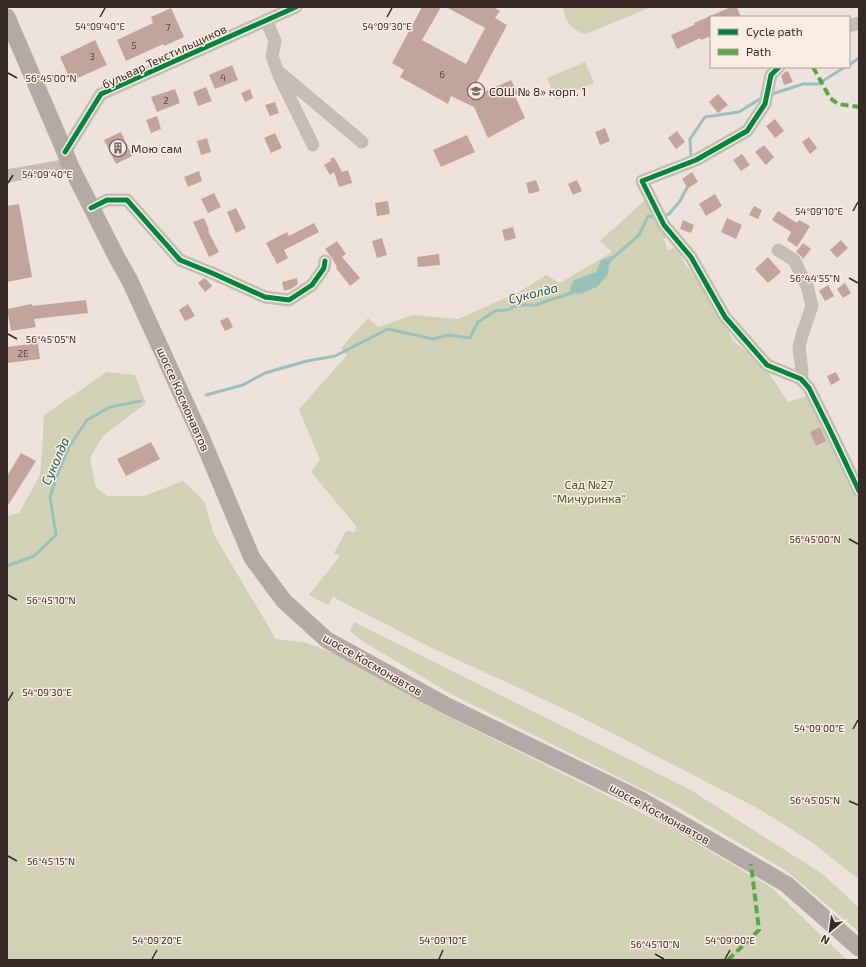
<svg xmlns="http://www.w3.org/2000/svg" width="866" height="967" font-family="'Exo 2',sans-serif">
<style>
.green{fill:#d0d1b5}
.water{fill:#98c1bc}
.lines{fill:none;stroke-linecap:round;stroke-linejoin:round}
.stream{stroke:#98c1bc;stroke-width:3}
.building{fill:#c2a49d}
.minor{stroke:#c5bcb7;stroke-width:13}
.major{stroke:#b4aaa5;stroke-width:17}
.quiet{stroke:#54aa44;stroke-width:4;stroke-dasharray:8 4;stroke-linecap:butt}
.cycleway-casing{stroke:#fbede3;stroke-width:8}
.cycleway{stroke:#00873e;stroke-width:5}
.ticks{fill:none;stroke:#352825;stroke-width:1.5}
.labels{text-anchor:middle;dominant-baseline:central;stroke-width:3;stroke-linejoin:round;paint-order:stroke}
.number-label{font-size:10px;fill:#584743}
.street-label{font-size:12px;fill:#352825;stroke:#fbede3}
.poi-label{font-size:12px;fill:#352825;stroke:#fbede3;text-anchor:start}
.park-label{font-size:12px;fill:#495627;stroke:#fbede3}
.water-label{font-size:13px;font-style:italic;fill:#175a57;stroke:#fbede3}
.ticks-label{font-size:10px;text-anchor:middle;fill:#352825;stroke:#fbede3;stroke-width:3;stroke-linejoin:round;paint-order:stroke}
</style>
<rect width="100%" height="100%" fill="#ede3dc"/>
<path class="green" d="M563,7H651L586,34C573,32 564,20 563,7Z
M585,62L594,83L556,100L547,78Z
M645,200L667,237L664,239L668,251L676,246L685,264L707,291L733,341L763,364L788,402L807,396L846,477L859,502V879L810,841L757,808L575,714L432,648L333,597L328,605L309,595L340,556L334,553L346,531L355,532L356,526L311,472L320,460L299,409L347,355L341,348L368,318L378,327L413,315L458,319L519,292L546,275L560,283L612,252L600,241Z
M107,372L135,375L146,403L103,436L90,458L96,487L107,496H144L183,481L204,501L214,535L276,639L304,642L352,660L441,713L664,824L772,888L847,960H7V516L19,513L40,475L42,452L44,415Z
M354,622L689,789L824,875L859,908V932L785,870L674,805L451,694L364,642L350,631Z"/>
<path class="water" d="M617,254L609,265L608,274L597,287L580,294L571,293L570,288L574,280L596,272L601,260Z"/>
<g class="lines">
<path class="stream" d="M849,65L859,58
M772,94L803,84H818L845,67
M691,159L690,139L705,117L739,112L763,97
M663,216L669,214L680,201L689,184
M614,257L639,235L648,216L656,217
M206,395L243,385L265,373L307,361L335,356L388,329L433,339L449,335L470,338L478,322L495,311L507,310L518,305H535L571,293L574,291
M7,566L34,556L56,535L50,497L57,476L69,447L87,420L110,407L141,401"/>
</g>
<path class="building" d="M422,7H441L422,40L466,64L485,28L446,7H493L500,11L495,18L507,25L468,99L511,80L518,93L515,96L525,118L488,138L474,107L451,96L448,104L400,77L404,70L392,63Z
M731,7H737L741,17H711V36L701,40L700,38L677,49L671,35L694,25V23Z
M171,8L184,37L164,46L163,44L126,61L117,40L153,23L151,17Z
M95,40L107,65L71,81L60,57Z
M232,65L238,80L215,89L209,75Z
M788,71L793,82L784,85L781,76L785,72Z
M206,87L212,101L198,106L193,92Z
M175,89L180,103L157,112L151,97Z
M250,89L253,98L245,102L241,93Z
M718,94L728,105L718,113L709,102Z
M275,102L279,113L270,116L265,105Z
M157,116L161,129L151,133L146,120Z
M775,119L784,131L775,138L766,126Z
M605,128L610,141L600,145L595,132Z
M677,131L685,142L676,149L668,138Z
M121,132L132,156L116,164L104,140Z
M275,133L282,148L271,153L264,138Z
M467,135L475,152L441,167L433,150Z
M809,137L817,148L810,154L802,142Z
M207,138L211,152L201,155L197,141Z
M764,145L774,157L766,165L755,152Z
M742,154L750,165L741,171L733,160Z
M334,157L342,172L348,170L352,183L339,187L334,172L330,175L324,165L331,161L330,159Z
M199,171L202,181L188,187L184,177Z
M692,172L698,182L688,188L682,179Z
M536,180L540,191L529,194L526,183Z
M577,180L582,191L573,195L568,184Z
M214,193L221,207L208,213L201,199Z
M715,194L722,206L706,216L699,204Z
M388,201L390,214L377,216L375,203Z
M19,204L32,277L7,282V206Z
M754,206L762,210L758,219L749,215Z
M236,208L246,228L236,233L227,212Z
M778,211L797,223L799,220L810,226L797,247L787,240L791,232L772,220Z
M204,218L209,230L208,231L219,252L209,257L193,222Z
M727,218L742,225L736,239L721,232Z
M683,220L694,225L691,233L680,229Z
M314,223L319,232L284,250L288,258L277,264L266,243L287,232L289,236Z
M513,227L516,238L505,241L502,230Z
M382,238L387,255L377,258L372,241Z
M841,240L848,248L837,258L830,250Z
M337,241L346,254L342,257L360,278L350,286L336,268L337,267L333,260L332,258L325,249Z
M803,243L811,249L803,259L801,256L796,252Z
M439,254L440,265L418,267L417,257Z
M768,257L781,272L768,283L755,269Z
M204,278L207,280L212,286L205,292L198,283Z
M297,278L298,284L291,289L284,291L282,282Z
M845,283L851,293L843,298L837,289Z
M828,285L834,296L825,301L819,291Z
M86,300L88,313L34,319L36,327L11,331L7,309L32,304V306Z
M188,304L195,316L185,321L179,310Z
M228,317L233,327L225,331L220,321Z
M38,343L40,359L7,363V347Z
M836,372L840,380L831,385L827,376Z
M820,427L826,441L816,446L810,432Z
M151,442L160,459L126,476L117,459Z
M21,453L36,461L7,507V476Z"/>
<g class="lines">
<path class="minor" d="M266,20L275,41L272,56L280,78L313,145
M849,26L859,23
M779,67L771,75L765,104L747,131L696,160L642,181L664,225L691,257L725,317L767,365L801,379L809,388L830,430L859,491
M280,73L362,142
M65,152L101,94L296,7
M7,176L70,165
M91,208L107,200H127L180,260L212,273L265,297L289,300L312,285L324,268L325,261
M778,250L794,260L807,286L812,306L802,335L799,347L802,372L801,379"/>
<path class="major" d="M7,17L65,152L70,165L116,256L130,281L202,439L252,558L284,601L327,640L447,706L641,800L786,884L859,948"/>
<path class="quiet" d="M813,67L830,98L838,104L859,107
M728,960L759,930L751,864"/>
<defs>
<path id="cycleway" d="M779,67L771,75L765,104L747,131L696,160L642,181L664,225L691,257L725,317L767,365L801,379L809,388L830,430L859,491
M65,152L101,94L296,7
M91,208L107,200H127L180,260L212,273L265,297L289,300L312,285L324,268L325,261"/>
</defs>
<use href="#cycleway" class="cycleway-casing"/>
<use href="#cycleway" class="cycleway"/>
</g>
<path class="ticks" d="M100,17L105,8M387,17L392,8M8,73L17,78M8,183L13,175M853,211L858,202M849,278L858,283M8,334L17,339M849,539L858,544M8,595L17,600M8,701L13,692M853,729L858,720M849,801L858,805M8,856L17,861M655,954L664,959M152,959L157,950M439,959L443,950M725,959L730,950"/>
<defs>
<symbol id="school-ring" viewBox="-11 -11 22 22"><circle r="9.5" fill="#fbede3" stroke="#756965" stroke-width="1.5"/><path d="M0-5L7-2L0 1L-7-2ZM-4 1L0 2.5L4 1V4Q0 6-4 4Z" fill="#756965"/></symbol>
<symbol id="building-ring" viewBox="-11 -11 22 22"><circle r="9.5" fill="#fbede3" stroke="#756965" stroke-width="1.5"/><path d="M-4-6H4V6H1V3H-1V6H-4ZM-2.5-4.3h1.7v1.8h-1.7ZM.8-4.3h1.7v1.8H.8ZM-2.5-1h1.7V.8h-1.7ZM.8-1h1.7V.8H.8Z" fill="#756965"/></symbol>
</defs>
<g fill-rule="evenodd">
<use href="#school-ring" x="466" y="81" width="20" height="20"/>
<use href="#building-ring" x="108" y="138" width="20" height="20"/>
</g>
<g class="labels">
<g class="number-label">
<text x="168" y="27">7</text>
<text x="134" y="45">5</text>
<text x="92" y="56">3</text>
<text x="442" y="74">6</text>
<text x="223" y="77">4</text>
<text x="166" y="100">2</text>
<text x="23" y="353">2Е</text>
</g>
<g class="street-label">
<text transform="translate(164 56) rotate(-25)">бульвар Текстильщиков</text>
<text transform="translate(184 399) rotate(66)">шоссе Космонавтов</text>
<text transform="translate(373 664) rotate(30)">шоссе Космонавтов</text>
<text transform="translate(660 813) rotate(29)">шоссе Космонавтов</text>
</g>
<g class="poi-label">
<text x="489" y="91">СОШ № 8» корп. 1</text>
<text x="131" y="148">Мою сам</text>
</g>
<g class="park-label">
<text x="589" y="484">Сад №27<tspan x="589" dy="14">"Мичуринка"</tspan></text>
</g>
<g class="water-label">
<text transform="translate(533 293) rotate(-14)">Суколда</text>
<text transform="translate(55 461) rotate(-66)">Суколда</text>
</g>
</g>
<g class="ticks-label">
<text x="100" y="30">54°09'40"E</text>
<text x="387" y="30">54°09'30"E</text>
<text x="51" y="82">56°45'00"N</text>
<text x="47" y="178">54°09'40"E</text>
<text x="819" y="215">54°09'10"E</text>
<text x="815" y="282">56°44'55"N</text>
<text x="51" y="343">56°45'05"N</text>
<text x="815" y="543">56°45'00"N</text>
<text x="51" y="604">56°45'10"N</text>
<text x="47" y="696">54°09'30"E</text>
<text x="819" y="732">54°09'00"E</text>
<text x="815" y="804">56°45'05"N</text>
<text x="51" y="865">56°45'15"N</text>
<text x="157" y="944">54°09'20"E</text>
<text x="443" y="944">54°09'10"E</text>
<text x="730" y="944">54°09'00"E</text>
<text x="655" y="948">56°45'10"N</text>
</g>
<rect width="866" height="967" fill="none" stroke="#352825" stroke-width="16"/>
<rect x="710" y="16" width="140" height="52" fill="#fbede3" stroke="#ac9e97"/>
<rect x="718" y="29" width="20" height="6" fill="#00873e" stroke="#ac9e97"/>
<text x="746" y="36" font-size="12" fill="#352825">Cycle path</text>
<rect x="718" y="49" width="20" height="6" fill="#54aa44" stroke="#ac9e97"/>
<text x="746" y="56" font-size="12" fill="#352825">Path</text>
<g transform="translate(830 931) rotate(209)" stroke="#fbede3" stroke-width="3" paint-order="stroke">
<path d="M0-3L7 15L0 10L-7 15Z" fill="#352825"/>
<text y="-6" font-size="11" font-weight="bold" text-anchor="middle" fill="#352825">N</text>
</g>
</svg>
